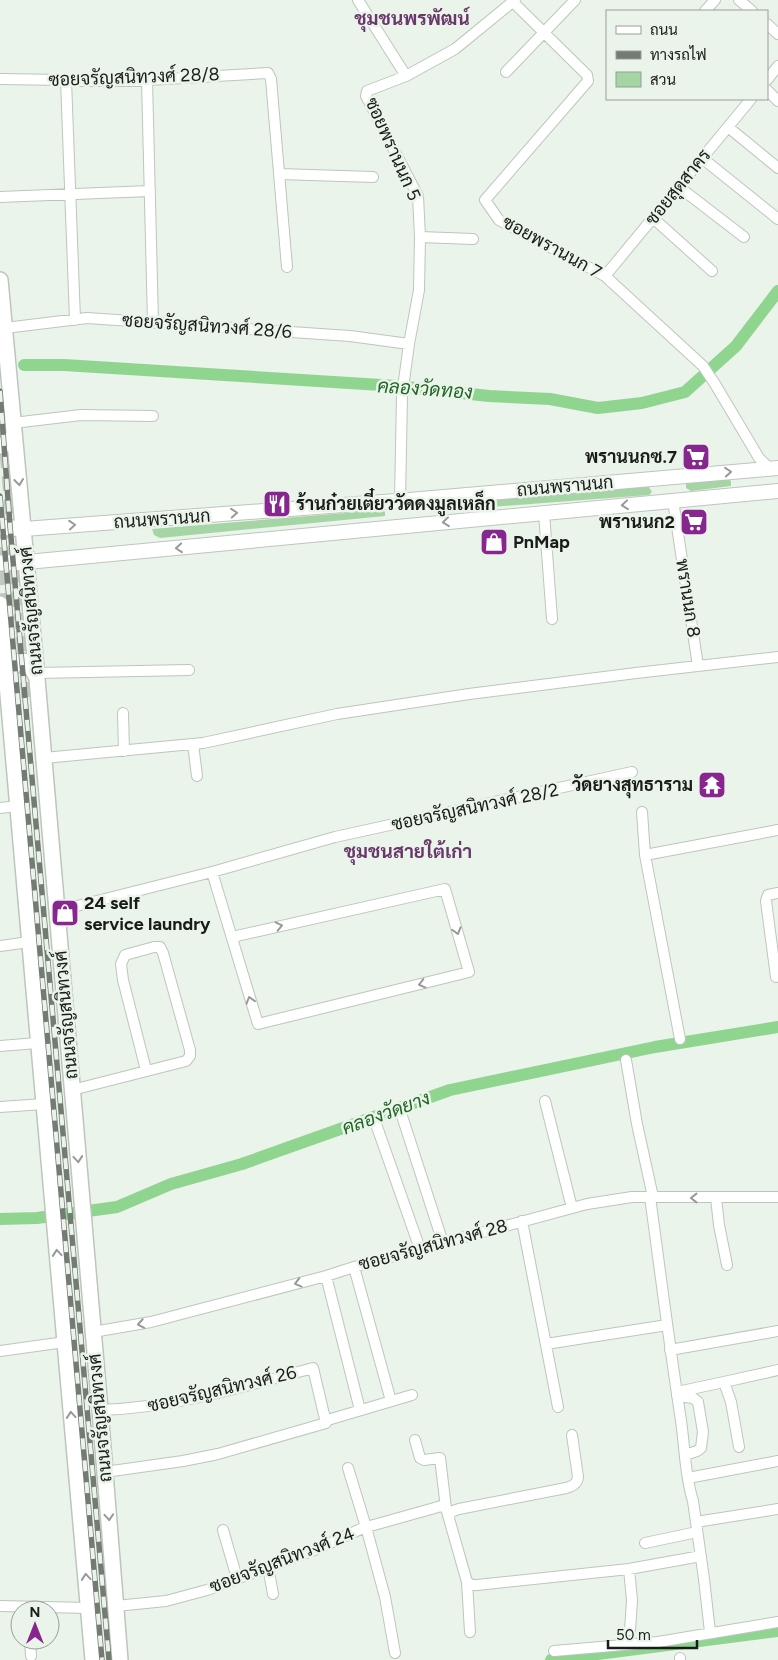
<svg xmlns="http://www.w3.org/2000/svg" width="778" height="1660" font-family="Figtree,Sarabun,sans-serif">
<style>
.green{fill:#a5d5a5}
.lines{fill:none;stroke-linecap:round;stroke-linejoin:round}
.canal{stroke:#8fd590;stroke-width:12}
.primary-tunnel{stroke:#c1c9c0;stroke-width:15;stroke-dasharray:15 8;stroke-linecap:butt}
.street-casing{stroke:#bdc6bc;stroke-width:12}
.secondary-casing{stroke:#bdc6bc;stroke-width:16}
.primary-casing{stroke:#bdc6bc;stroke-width:18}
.street{stroke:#fff;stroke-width:10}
.secondary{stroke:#fff;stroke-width:14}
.primary{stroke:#fff;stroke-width:15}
.rail-casing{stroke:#747a74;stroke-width:5.5}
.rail{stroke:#ebf4ea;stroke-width:4;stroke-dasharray:11;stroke-linecap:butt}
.oneway{stroke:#989998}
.labels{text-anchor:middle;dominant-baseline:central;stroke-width:5;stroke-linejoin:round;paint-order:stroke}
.street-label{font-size:18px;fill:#191c19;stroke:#ebf4ea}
.poi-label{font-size:18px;font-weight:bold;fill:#191c19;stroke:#ebf4ea;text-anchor:end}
.neighbourhood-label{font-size:19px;font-weight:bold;fill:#68386b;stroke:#ebf4ea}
.water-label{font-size:19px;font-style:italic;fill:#206626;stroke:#ebf4ea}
</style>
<rect width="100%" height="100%" fill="#ebf4ea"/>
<path class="green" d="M727,478L731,481V486L691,491L686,488V484L692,481Z
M643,487H649L652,492L649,495L439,511L438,507L441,504Z
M382,510L385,512V516L160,538L154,535L152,529Z"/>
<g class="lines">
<path class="canal" d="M24,365H64L397,386L489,396L550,399L598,408L642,403L685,392L736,346L778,291
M0,1219L37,1218L117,1207L171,1184L242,1164L450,1090L655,1047L778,1027
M551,1660L778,1631"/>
<path class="primary-tunnel" d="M3,407L29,700
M0,524L8,620"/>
<defs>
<path id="street" d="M358,0L406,76
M739,0L752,11
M517,6L587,75L588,81L485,200L499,220L605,276L703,366L715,384L759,458L769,468
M705,11L715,0
M767,24L778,34
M506,72L575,0
M0,79L131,81L268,73L271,79L287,267
M66,80L75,320
M147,80L153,323
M767,80L778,66
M767,90L778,101
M728,127L778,168
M702,158L778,219
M279,174L373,177
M679,187L744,237
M0,197L150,191
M653,218L712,271
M420,237L473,239
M605,276L751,99
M5,328L87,318L350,336L409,344
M13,423L81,415L153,416
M400,500L402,395L409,344L419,290L420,237L418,196L366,96L367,91L406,76L455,49L515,0
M673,500L698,666
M544,513L552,619
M37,673L189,670
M123,713L124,751
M193,744L197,776
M44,758L203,743L337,714L469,694L636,673L778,657
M0,808L18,806
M642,812L645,855
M212,872L258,1024L469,972L445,889L232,937
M57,911L212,872L335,837L632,772
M0,946L29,942
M776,977L766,901L768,895L778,893
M680,1039L645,855L778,830
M0,1046L37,1043
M626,1060L637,1124L653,1197
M72,1090L186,1061L190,1056V1050L163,953L160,947H154L125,955L121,964L123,980L146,1070
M545,1101L572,1208
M0,1107L44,1104
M402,1116L443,1243
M376,1124L420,1249
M650,1197C660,1270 669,1342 680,1414C685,1443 684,1473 693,1501L704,1579L710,1632
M716,1198L719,1225L727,1265
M522,1221L558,1407
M354,1267L391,1401
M326,1276L360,1410
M93,1332L151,1322L326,1276L354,1267L587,1204L632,1197H778
M546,1344L667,1325
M670,1350L778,1331
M0,1351L65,1342
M724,1382L778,1370
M677,1392L724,1382L731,1402L739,1447
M677,1396L693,1398L698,1402L703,1432L701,1448L697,1451L685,1455
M100,1410C173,1408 243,1387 313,1368L326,1423L218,1454L183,1461L105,1472
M331,1419L412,1395
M415,1440L420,1458L424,1460L440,1458L446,1508L467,1582L470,1632
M348,1468L366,1527L385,1597L395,1653
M688,1478L778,1461
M448,1515L453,1511L459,1509L566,1488C573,1486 577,1484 578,1477L572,1435
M696,1522L778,1509
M223,1530L237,1578
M645,1543L697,1532
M268,1567L273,1594
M629,1569L632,1600L630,1630
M467,1582L472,1585H477L629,1569L701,1556
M0,1606L89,1608
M116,1606L166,1601L207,1590L317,1549L363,1528L431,1509L441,1506L446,1508
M30,1640L31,1656
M554,1651L658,1642L778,1622
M680,1658V1660"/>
<path id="secondary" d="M24,529L409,500L778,468
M27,562L778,491"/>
<path id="primary" d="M0,280L37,679L100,1410L120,1660
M0,446L9,443L14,435
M0,527L24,529
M0,563L27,562
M0,604L93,1660
M6,680L11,668L20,661L28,662L36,676"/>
</defs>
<use href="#street" class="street-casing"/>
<use href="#secondary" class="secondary-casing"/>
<use href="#primary" class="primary-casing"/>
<use href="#street" class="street"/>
<use href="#secondary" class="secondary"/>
<use href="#primary" class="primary"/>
<defs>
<path id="rail" d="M0,391L10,526L109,1660
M0,496L102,1660"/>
</defs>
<use href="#rail" class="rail-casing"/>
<use href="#rail" class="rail"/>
</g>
<defs><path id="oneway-chevron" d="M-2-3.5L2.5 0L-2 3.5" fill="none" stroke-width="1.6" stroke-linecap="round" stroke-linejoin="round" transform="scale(1.25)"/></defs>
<g class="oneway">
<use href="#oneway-chevron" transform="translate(728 472) rotate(-5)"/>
<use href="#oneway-chevron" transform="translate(19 482) rotate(84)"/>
<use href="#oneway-chevron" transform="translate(625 505) rotate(174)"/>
<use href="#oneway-chevron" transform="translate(234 513) rotate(-4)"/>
<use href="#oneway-chevron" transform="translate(446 522) rotate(174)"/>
<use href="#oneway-chevron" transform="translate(72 525) rotate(-4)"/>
<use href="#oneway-chevron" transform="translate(179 548) rotate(175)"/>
<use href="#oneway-chevron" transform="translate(279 926) rotate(-13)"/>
<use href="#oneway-chevron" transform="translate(457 931) rotate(74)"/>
<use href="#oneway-chevron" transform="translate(422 984) rotate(166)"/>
<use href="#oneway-chevron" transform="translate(250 1000) rotate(-107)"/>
<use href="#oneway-chevron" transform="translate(78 1159) rotate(85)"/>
<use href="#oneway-chevron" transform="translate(694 1198) rotate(180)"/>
<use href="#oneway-chevron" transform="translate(57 1253) rotate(-95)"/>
<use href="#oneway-chevron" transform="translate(298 1283) rotate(165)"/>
<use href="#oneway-chevron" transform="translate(141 1324) rotate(170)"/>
<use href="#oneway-chevron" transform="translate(71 1415) rotate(-95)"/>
<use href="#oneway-chevron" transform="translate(109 1517) rotate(86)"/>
<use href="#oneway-chevron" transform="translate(86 1577) rotate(-95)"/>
</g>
<defs>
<symbol id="supermarket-square" viewBox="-11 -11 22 22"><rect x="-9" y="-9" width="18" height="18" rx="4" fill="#87268f" stroke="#ebf4ea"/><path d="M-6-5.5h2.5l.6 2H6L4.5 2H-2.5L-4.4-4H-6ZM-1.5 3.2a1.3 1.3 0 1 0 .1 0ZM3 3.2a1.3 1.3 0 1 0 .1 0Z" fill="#fff"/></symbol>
<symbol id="restaurant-square" viewBox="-11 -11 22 22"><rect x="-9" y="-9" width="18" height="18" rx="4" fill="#87268f" stroke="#ebf4ea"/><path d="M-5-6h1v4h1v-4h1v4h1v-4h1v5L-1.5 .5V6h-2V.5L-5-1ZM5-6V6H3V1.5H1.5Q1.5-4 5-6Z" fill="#fff"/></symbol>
<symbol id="shop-square" viewBox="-11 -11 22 22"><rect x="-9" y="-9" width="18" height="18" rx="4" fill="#87268f" stroke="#ebf4ea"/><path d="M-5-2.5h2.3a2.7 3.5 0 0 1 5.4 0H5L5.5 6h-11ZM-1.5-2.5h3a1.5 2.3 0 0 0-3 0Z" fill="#fff"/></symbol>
<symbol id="temple-square" viewBox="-11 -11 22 22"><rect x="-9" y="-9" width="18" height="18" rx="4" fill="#87268f" stroke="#ebf4ea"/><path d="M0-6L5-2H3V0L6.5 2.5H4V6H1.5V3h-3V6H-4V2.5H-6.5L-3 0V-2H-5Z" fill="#fff"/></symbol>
</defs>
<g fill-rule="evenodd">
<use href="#supermarket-square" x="680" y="441" width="32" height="32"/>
<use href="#restaurant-square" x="261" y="488" width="32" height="32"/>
<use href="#supermarket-square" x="678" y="506" width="32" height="32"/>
<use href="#shop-square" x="478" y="526" width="32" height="32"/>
<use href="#temple-square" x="696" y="769" width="32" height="32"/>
<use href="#shop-square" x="49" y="897" width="32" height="32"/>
</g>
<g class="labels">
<g class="street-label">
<text transform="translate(134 77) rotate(-2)">ซอยจรัญสนิทวงศ์ 28/8</text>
<text transform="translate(393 149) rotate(66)">ซอยพรานนก 5</text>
<text transform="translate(678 187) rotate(-51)">ซอยสุดสาคร</text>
<text transform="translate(552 247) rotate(29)">ซอยพรานนก 7</text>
<text transform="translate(207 326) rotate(4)">ซอยจรัญสนิทวงศ์ 28/6</text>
<text transform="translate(565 486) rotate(-5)">ถนนพรานนก</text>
<text transform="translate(162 519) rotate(-4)">ถนนพรานนก</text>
<text transform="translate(688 598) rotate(81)">พรานนก 8</text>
<text transform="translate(31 611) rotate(-95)">ถนนจรัญสนิทวงศ์</text>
<text transform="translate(475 807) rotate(-12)">ซอยจรัญสนิทวงศ์ 28/2</text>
<text transform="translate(66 1015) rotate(-95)">ถนนจรัญสนิทวงศ์</text>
<text transform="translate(433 1245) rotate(-15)">ซอยจรัญสนิทวงศ์ 28</text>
<text transform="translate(222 1389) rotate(-13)">ซอยจรัญสนิทวงศ์ 26</text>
<text transform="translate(100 1418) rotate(-95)">ถนนจรัญสนิทวงศ์</text>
<text transform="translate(282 1560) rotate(-21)">ซอยจรัญสนิทวงศ์ 24</text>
</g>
<g class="poi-label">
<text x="677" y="457">พรานนกซ.7</text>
<text x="296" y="504" text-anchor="start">ร้านก๋วยเตี๋ยววัดดงมูลเหล็ก</text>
<text x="675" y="522">พรานนก2</text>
<text x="513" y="542" text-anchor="start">PnMap</text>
<text x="693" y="785">วัดยางสุทธาราม</text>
<text x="84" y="903" text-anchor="start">24 self<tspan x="84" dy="21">service laundry</tspan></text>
</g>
<g class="neighbourhood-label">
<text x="412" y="18">ชุมชนพรพัฒน์</text>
<text x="408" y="851">ชุมชนสายใต้เก่า</text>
</g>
<g class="water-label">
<text transform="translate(425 389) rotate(4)">คลองวัดทอง</text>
<text transform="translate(386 1113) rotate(-20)">คลองวัดยาง</text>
</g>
</g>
<rect x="606" y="10" width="162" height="90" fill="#ebf4ea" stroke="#979e96"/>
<rect x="616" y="26" width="25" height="8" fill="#ffffff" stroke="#979e96"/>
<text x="650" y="35" font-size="15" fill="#191c19">ถนน</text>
<rect x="616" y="51" width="25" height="8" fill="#747a74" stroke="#979e96"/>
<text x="650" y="60" font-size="15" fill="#191c19">ทางรถไฟ</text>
<rect x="616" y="72" width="25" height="15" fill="#a5d5a5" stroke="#979e96"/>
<text x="650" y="85" font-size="15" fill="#191c19">สวน</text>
<g transform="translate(35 1625)"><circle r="24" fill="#ebf4ea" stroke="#979e96"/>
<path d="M0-4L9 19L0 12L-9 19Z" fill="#87268f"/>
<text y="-8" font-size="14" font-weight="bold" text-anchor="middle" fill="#191c19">N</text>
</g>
<path d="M608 1640v8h89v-8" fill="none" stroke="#191c19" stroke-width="2.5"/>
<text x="616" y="1640" font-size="15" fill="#191c19" stroke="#ebf4ea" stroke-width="4" paint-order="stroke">50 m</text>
</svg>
